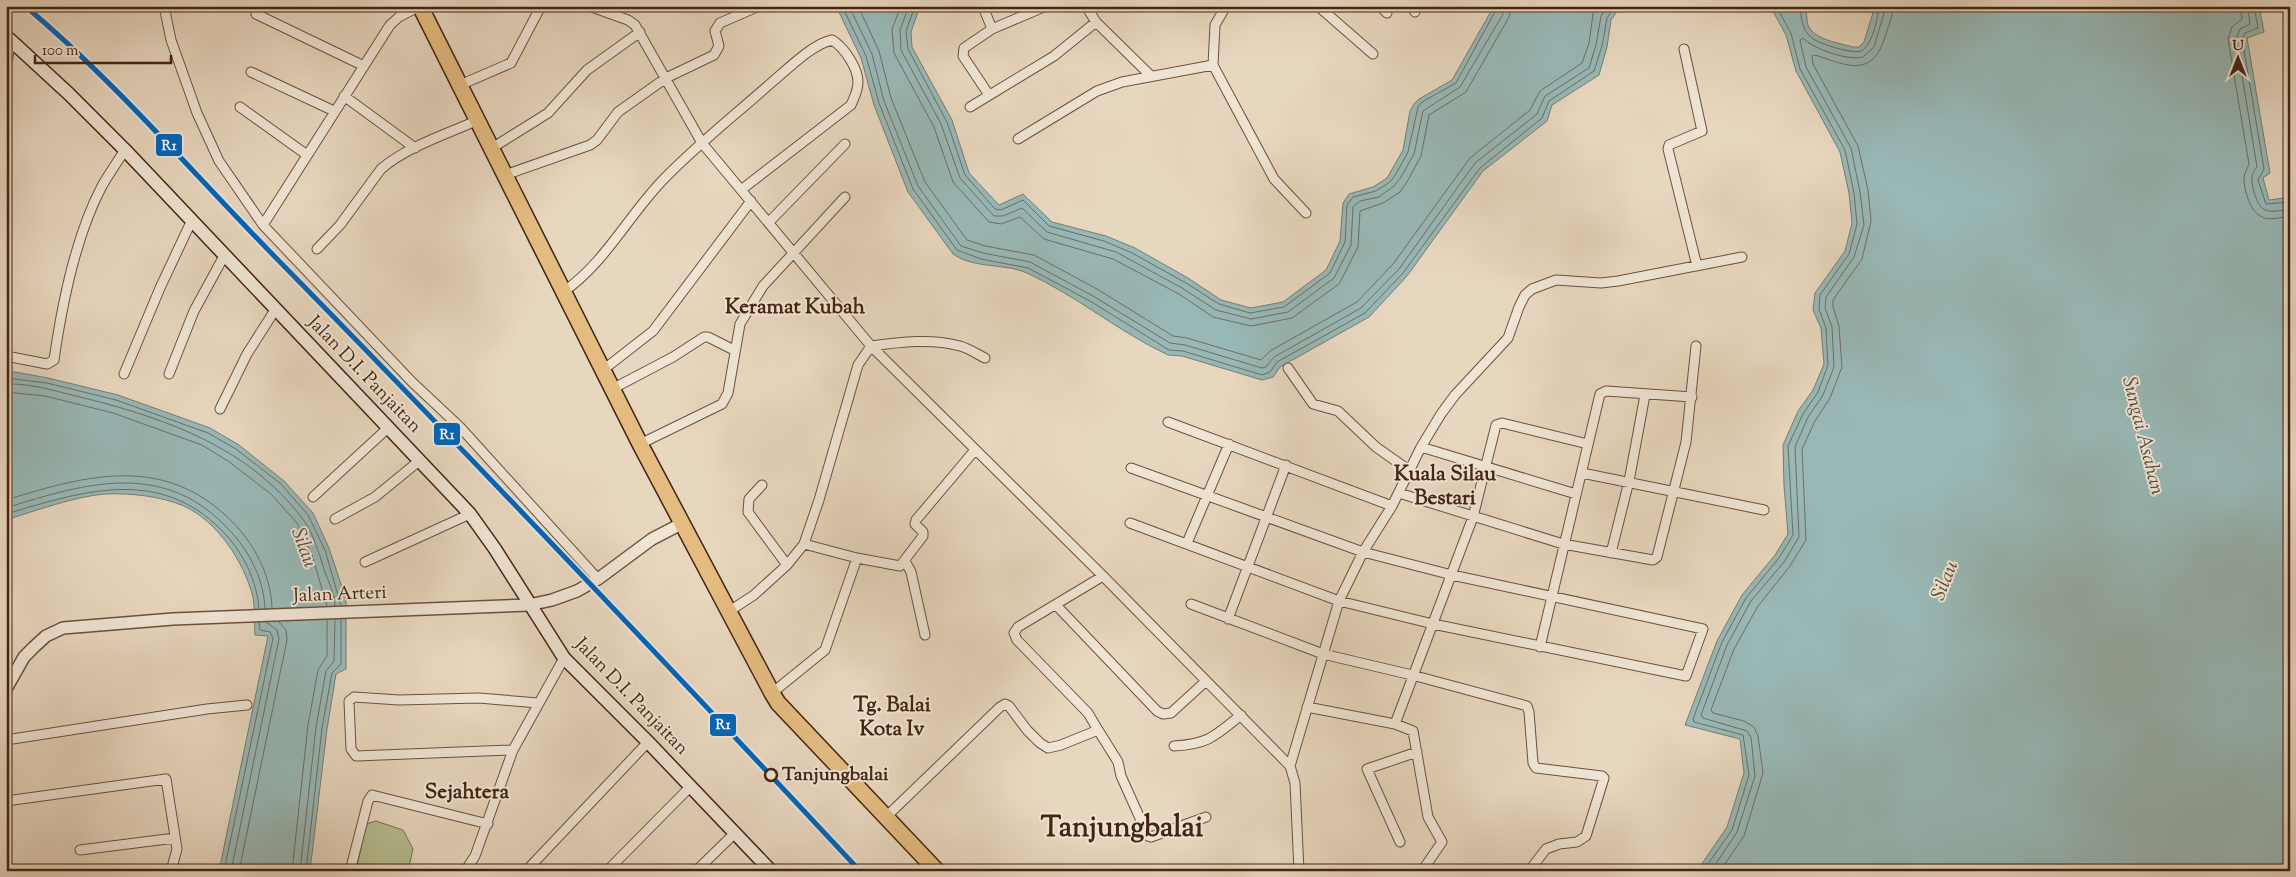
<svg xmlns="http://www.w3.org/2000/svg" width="2296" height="877" font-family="'Sorts Mill Goudy',serif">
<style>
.green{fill:#b6be91;stroke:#7d7151}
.water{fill:#98b8b6;stroke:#767d74}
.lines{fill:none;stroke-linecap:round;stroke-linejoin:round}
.shore{stroke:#6e6e64;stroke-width:1}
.minor-casing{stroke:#6d513c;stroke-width:11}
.tertiary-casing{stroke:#6d513c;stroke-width:14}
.secondary-casing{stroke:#442411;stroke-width:15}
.trunk-casing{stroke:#442411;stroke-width:18}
.minor{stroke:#f0e5d5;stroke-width:9}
.tertiary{stroke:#f0e5d5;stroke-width:11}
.secondary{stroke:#f0e5d5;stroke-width:12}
.trunk{stroke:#e4bc80;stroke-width:15}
.rail-1-casing{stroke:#f0e5d5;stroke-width:9}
.rail-1{stroke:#0065bd;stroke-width:5}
.stop-dot{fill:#f0e5d5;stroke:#442411;stroke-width:2.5}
.labels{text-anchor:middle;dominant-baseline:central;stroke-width:4;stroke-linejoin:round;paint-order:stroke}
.street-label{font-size:19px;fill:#442411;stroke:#f0e5d5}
.stop-label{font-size:19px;font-weight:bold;fill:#442411;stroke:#f0e5d5;text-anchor:start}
.water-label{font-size:20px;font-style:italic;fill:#59493a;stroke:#f0e5d5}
.quarter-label{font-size:21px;font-weight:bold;fill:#442411;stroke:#f0e5d5}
.town-label{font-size:29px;font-weight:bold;fill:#442411;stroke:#f0e5d5}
.line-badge{stroke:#f0e5d5;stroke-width:2}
.badge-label{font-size:14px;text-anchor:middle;font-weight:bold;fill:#fff}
</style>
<rect width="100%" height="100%" fill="#e8d7bf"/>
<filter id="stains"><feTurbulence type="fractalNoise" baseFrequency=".004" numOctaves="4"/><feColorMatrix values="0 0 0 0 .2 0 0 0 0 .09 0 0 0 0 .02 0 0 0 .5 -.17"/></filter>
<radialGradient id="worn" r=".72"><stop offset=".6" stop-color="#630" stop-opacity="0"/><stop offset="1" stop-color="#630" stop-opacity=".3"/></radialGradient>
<path class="green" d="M376,821L403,830L413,849L408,871H356L366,824Z"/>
<path class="water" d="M836,6H920L911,32L912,47L952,120L969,173L999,205L1023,194L1052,222L1106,236L1135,248L1188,278L1221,300L1251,308L1283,302L1326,270L1340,241L1343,203L1349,194L1373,187L1387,178L1403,150L1410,111L1414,104L1419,99L1452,80L1494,6H1621L1611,20L1607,47L1599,75L1552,105L1547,121L1483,171L1407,276L1369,317L1280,367L1273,377L1262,380L1182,356L1168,355C1119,332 1077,296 1027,273C1004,263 974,269 953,254L908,192L874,105L861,58Z
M1770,6H1804C1808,12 1806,19 1808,25C1814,40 1840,43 1853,47H1859L1864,42L1875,6H2259L2264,32L2247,38L2270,173L2263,178L2269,200L2290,197V871H1697L1727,827L1744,773L1740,739L1685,725L1717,641L1742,595L1775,555L1788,534L1784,486L1783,445L1798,411L1813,390L1824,364L1821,328L1813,310L1815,293L1845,251L1852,223L1849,193L1840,152L1796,71L1786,35Z
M15,372L48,378L118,395L210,428L239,445L284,481L313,513L329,548L346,599V669L336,674L327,729L310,871H219L268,636L255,635C254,623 255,609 253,597C244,562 218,522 184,506C160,496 131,493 105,494C77,496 34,511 6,520V373Z"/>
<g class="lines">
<path class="shore" d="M842,6L866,56L879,103L913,189L957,250L981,259L1028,268L1090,301L1169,350L1183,351L1262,375L1270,372L1277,362L1365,313L1403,273L1480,168L1542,118L1549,101L1594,71L1602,46L1607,18L1615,6
M849,6L872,54L884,101L918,186L961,246L983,253L1030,262L1093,296L1170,343L1185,345L1262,368L1266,367L1274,357L1361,308L1399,269L1475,163L1537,114L1545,96L1589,68L1596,45L1601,16L1607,6
M858,6L879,51L891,98L925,182L967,240L985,246L1034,255L1097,289L1173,336L1187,338L1261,360L1270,351L1357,302L1393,264L1470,158L1530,110L1540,91L1582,63L1589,43L1593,14L1598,6
M901,6L892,29L894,53L934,127L953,182L989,222L1001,224L1020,217L1044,239L1113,259L1179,294L1213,317L1251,326L1292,318L1339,284L1358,247L1360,211L1383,203L1400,192L1407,182L1421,156L1429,115L1466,92L1509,17L1512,6
M909,6L900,30L901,50L941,124L960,178L994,216H1003L1022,208L1047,232L1116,252L1182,288L1216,310L1251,319L1288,312L1334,278L1351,245L1353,207L1360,201L1379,197L1394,186L1401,177L1414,154L1423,111L1460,87L1503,14L1504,6
M915,6L906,31L908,49L947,122L965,175L995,209L1001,210L1023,200L1049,226L1104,241L1132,253L1186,283L1219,304L1250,313L1284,307L1330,273L1345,242L1347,205L1353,197L1376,191L1390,182L1396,174L1408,152L1418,107L1422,102L1456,83L1498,6
M1800,6C1801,17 1802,31 1812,38C1819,44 1857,56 1863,50C1873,42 1878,18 1879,6
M2240,6L2242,19L2232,27L2228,39L2249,164C2247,169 2244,173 2244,179C2244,190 2250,212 2262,217C2270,221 2281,217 2290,216
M2248,6L2250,24L2240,29L2236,39L2257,167C2255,170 2252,173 2252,177C2251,185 2257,207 2265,210C2272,213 2283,210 2290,209
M2254,6L2258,28L2245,33L2242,38L2264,169L2258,180L2266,204L2290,202
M6,378L47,383L116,400L208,433L236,449L281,484L308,515L325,550L341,606
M6,384C34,383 61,393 88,399C168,419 250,449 302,518C313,532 319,553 324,569C328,581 335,594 335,606
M6,392L45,396L113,413L202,445L228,461L271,494L297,523L312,555L327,606
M6,500C92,473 171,453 239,529C258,551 271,579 272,608
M6,508C88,482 167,459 232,533C251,554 264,581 265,609
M6,514C86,490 164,465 228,537C245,557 257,582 259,609
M224,871L273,638L270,632L260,630L259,622
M231,871L279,639L277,630L266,622
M239,871L287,640L286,630L279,622
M292,871L308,725L318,670L327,656V620
M300,871L316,727L326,671L334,661L335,620
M306,871L322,728L332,673L341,664V619
M1703,871L1732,830L1749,775L1743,735L1694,722L1693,719L1722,642L1746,598L1779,558L1793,535L1788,446L1803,414L1818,392L1828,365L1826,328L1819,309L1820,295L1849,254L1857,224L1854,193L1845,150L1800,69L1791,33L1776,6
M1711,871L1737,832L1755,776L1751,737L1747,731L1703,718L1701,715L1727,645L1751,601L1784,562L1799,537L1795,447L1808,417L1823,395L1834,367L1832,327L1825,308L1826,297L1854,257L1864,225L1860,192L1851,148L1806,67L1800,40L1803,38C1813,49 1849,61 1863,57L1874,47L1886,6
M1720,871L1744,836L1763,773L1758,736L1754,727L1744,721L1713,713L1711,710L1734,649L1758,606L1790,566L1806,540L1802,449L1815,421L1830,398L1842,367L1839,326L1833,307V300L1862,259L1871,221L1868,190L1858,146L1813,64L1812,56L1815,55C1846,65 1872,79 1885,37C1888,27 1893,17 1893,6"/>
<defs>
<path id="minor" d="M164,6L171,40L197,113L219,161L263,225L412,382L460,427L598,579
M589,6L628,20L635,25L702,143L871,346L1103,576L1290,766L1295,783L1299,871
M1086,6L1096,22L1151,76
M1226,6L1215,25L1213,65L1274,179L1306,213
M1318,6L1373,54
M1380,6L1387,13
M1411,6L1415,12
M2289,6L2290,8
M984,9L992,29
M256,14L364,66
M1684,49L1702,131L1669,145L1668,149L1697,266
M6,68L11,40
M251,72L334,111
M460,85L511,63L541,6
M989,95L963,56L964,48L992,29L1046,6
M344,96L415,148
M240,107L307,155
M970,107L1054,56L1096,22
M1018,139L1097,91L1122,82L1213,65
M492,148L548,113L587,70L640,32
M505,175L590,145L597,140L618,112L666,78L714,55L719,46L715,31L720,23L759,6
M769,222L845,144
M263,225L390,25L399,17L420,6
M317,249L340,225L381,169C408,146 445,135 478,120
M563,292C604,264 627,218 661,182C694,147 734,116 771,83C787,70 812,44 832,40C844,47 858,68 858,82C858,91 854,98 851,105L741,190
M6,356L47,364L54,360C62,304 76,235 102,186C109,174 117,162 125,150
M1288,368L1313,404L1338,411L1376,447L1410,471
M603,370L653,331L751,201
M124,374L160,288L191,222
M169,374L194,311L224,256
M614,388L673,357L704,337H708L734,350
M220,409L247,354L275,310
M1168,422L1392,506
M640,444L722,404L728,393L740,324L763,286L845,197
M1421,447L1576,494
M1582,473L1764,510
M762,485L749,499L748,512L787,565
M1399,493L1563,544L1653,560L1657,557L1686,442L1696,346
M313,497L389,427
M335,519L375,497L419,461
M1130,523L1339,601L1433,624L1686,676L1703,629L1452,575L1363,552L1131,468
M1187,543L1229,444
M804,544L857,558L900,566L923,536V532L915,524L916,520L975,450
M1611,553L1629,481L1645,395
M905,561L911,572L925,635
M365,562L470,514
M1191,604L1323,654L1412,675L1527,706L1529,712L1533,763L1536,768L1602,776L1604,778L1586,836L1577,842L1559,844L1546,849L1529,871
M1056,605L1157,711L1163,714L1171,713L1206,681
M728,612L754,595L787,565L804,544L819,500L858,365L871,346C900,342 932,338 960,346C968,348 977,354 985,358
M1228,619L1286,465
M1540,647L1600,394L1606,391L1692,397
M772,693L825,650L857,558
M1307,707L1395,724L1413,731L1428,817L1442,842L1422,871
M1395,724L1473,517L1496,425L1502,423L1588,444
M1098,730L1118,762L1121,776L1148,836L1151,837L1206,817
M6,740L207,709L247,705
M1174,746C1209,744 1215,736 1241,715
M513,750L356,756L351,749L349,701L354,697L399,700L479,698L538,703
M1290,766L1339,601L1363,552L1392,506L1421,447L1441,414L1455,395L1508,338L1519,307L1525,295L1532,289L1556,280L1601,283L1618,281L1742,257
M6,801L166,779L177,849L171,871
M886,817L1000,707L1005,704L1009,706L1027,730L1040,743L1048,748L1061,745L1098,730L1088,713L1017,640L1014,633L1018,627L1103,576
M1400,842L1367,769L1417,752
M80,850L175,838
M350,871L368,801L372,795L488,824
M465,871L475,856L513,750L564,658
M526,871L648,742
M607,871L691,786
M696,871L735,833"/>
<path id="tertiary" d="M6,689L24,657L34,647L46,636L63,628L173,619L529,605L552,600L577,591L598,579L652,539L681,524"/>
<path id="secondary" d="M6,36L69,94L125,150L470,514L495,549L564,658L648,742L771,871"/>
<path id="trunk" d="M420,6L640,444L772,693L778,703L937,871"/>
</defs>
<use href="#minor" class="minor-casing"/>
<use href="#tertiary" class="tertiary-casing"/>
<use href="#secondary" class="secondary-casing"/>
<use href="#trunk" class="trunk-casing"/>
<use href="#minor" class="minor"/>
<use href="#tertiary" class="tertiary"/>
<use href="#secondary" class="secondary"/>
<use href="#trunk" class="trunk"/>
<defs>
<path id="rail-1" d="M25,6C118,84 196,177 281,263C477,463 669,666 860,871"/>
</defs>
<use href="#rail-1" class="rail-1-casing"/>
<use href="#rail-1" class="rail-1"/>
</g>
<circle class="stop-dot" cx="771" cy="775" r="6"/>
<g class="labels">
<g class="street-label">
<text transform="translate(364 375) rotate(46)">Jalan D.I. Panjaitan</text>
<text transform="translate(340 595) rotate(-2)">Jalan Arteri</text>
<text transform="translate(631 697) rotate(46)">Jalan D.I. Panjaitan</text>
</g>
<g class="stop-label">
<text x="782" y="775">Tanjungbalai</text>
</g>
<g class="water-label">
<text transform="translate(2142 436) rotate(76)">Sungai Asahan</text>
<text transform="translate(303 548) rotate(70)">Silau</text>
<text transform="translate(1946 581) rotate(-68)">Silau</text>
</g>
<g class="quarter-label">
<text x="795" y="308">Keramat Kubah</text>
<text x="1445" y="475">Kuala Silau<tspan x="1445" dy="24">Bestari</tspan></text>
<text x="892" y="706">Tg. Balai<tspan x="892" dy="24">Kota Iv</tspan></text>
<text x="467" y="793">Sejahtera</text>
</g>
<g class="town-label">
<text x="1122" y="829">Tanjungbalai</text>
</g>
</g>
<g class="line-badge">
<rect x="155" y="133" width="28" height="24" rx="5" fill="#0065bd"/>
<rect x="433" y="422" width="28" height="24" rx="5" fill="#0065bd"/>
<rect x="709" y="713" width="28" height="24" rx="5" fill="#0065bd"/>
</g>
<g class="badge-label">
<text x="169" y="150">R1</text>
<text x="447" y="439">R1</text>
<text x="723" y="729">R1</text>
</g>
<rect width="2296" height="877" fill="none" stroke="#e8d7bf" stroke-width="25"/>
<rect x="8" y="8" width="2281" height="862" fill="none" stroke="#442411" stroke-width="2.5"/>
<rect x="12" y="12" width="2271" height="852" fill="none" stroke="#442411"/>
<g transform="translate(2238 58)" stroke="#f0e5d5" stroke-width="4" paint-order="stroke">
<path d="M0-4L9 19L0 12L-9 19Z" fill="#442411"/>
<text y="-8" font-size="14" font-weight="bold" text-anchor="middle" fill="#442411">U</text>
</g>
<path d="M35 55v8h136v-8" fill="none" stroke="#442411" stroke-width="2.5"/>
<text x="42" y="55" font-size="15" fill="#442411" stroke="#f0e5d5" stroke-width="4" paint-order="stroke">100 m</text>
<rect width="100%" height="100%" filter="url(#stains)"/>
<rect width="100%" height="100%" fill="url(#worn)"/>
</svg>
